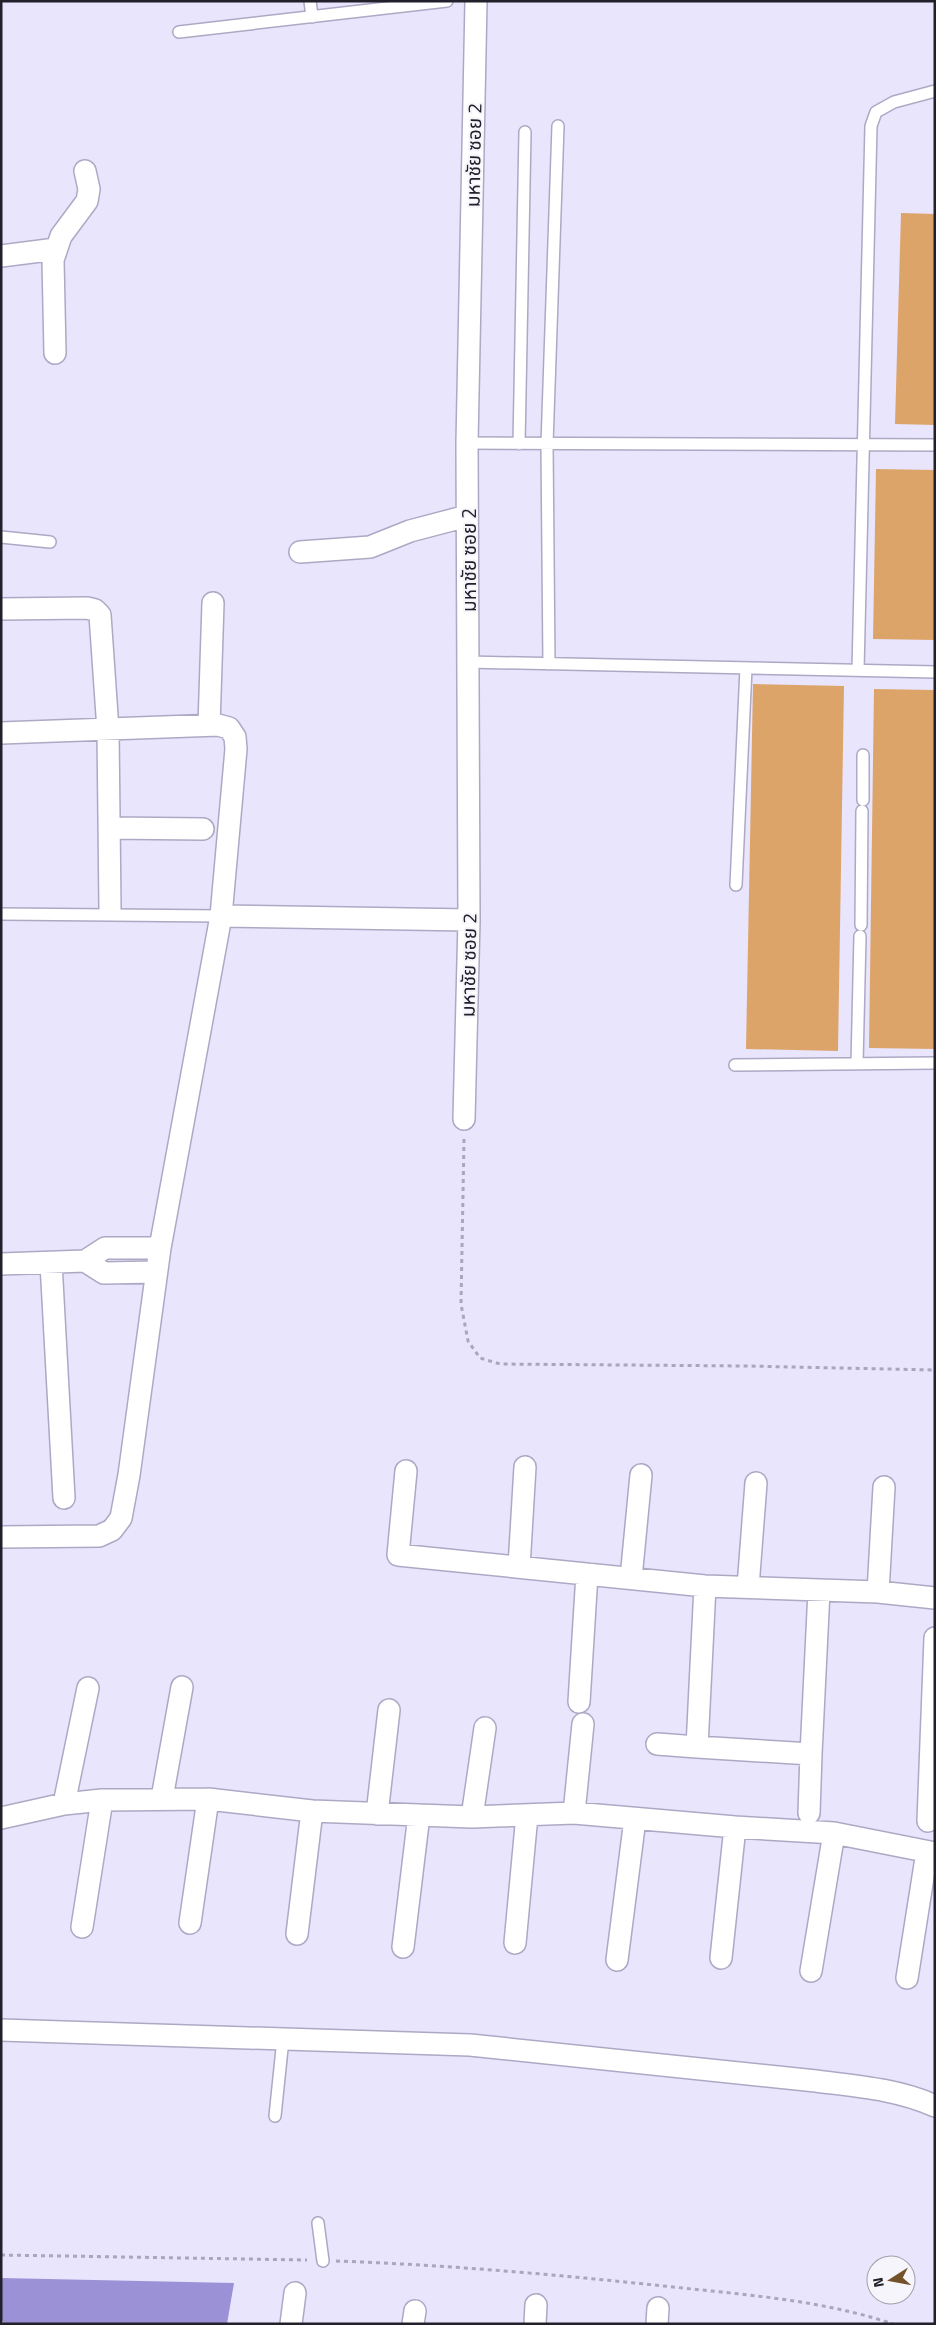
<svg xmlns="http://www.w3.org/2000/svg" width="936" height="2325" font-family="'Titillium Web','Noto Sans Thai',sans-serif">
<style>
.water{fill:#9b91d7}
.building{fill:#dda46a}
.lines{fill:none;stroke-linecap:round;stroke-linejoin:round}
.service-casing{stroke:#aca9c4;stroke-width:14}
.minor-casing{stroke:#aca9c4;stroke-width:24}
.path{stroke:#a9a7ba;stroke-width:3;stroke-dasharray:4 4;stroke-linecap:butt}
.service{stroke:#fff;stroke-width:11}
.minor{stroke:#fff;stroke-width:21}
.labels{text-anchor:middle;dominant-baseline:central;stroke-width:4;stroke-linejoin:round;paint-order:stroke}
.street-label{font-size:19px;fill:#22212b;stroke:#f5f5fb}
</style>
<rect width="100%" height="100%" fill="#e8e5fd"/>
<path class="water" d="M1,2278L234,2283L227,2324H4L1,2318Z"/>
<path class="building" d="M901,213L935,214V425L895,424Z
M876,469L935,470V640L873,639Z
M753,684L844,686L838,1051L746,1049Z
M874,689L935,690V1049L869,1048Z"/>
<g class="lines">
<defs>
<path id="service" d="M310,1L312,17
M179,32L447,1
M467,443L935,445
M519,444L525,132
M1,537L50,542
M468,662L935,672
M549,664L547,444L558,126
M858,670L871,126L876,112L894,102L935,91
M863,800V755
M736,885L746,668
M1,914L221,916
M861,925L862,811
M857,1064L860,936
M735,1065L935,1063
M275,2116L283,2039
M318,2223L323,2261"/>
<path id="minor" d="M1,256L56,249
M55,353L53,260L61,236L87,201L89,189L85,171
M300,552L370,547L410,531L467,516
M1,609L87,608L95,610L100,615L108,730L110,909
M209,725L213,603
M1,733L218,725L229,728L235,737L236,749L221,916L160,1248L129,1475L121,1518L112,1530L99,1536L1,1537
M110,828L203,829
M221,916L469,920
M464,1119L469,920L467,443L476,1
M85,1261L104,1273L156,1272
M51,1263L64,1498
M1,1264L85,1261L105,1248H160
M406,1471L398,1555L705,1586L878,1592L935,1598
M519,1567L525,1467
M631,1578L641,1475
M705,1586L697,1747L811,1754L819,1591
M748,1587L756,1483
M878,1592L884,1487
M579,1702L587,1574
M657,1744L697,1747
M162,1798L182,1687
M64,1804L88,1688
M574,1813L583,1724
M809,1813L811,1754
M377,1814L389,1710
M472,1817L485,1728
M1,1818L64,1804L102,1800L208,1799L312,1811L472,1817L574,1813L735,1827L834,1833L935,1853
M928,1821L935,1638
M190,1923L208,1799
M82,1927L102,1800
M297,1934L312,1811
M515,1943L527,1815
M403,1947L419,1815
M721,1958L735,1827
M617,1960L635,1819
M811,1971L834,1833
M907,1978L927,1852
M1,2030L470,2045L816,2081C855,2086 898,2089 935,2106
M291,2324L295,2293
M413,2324L415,2311
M535,2324L536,2305
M657,2324L658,2308"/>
</defs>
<use href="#service" class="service-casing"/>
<use href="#minor" class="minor-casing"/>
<path class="path" d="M464,1139L461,1304L468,1341L480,1358L500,1364L746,1366L935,1370
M1,2255L307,2260
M336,2261C449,2265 561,2275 673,2287C747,2295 822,2300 893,2324"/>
<use href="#service" class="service"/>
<use href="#minor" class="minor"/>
</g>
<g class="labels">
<g class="street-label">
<text transform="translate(473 155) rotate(-89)">มหาชัย ซอย 2</text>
<text transform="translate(468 560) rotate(-90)">มหาชัย ซอย 2</text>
<text transform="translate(468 965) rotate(-89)">มหาชัย ซอย 2</text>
</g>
</g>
<rect width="936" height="2325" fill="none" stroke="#22212b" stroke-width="5"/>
<g transform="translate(891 2280) rotate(259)"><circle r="24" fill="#f5f5fb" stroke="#a1a0a8"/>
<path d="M0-4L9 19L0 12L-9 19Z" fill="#75512b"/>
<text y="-8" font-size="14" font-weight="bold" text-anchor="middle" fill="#22212b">N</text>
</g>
</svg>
